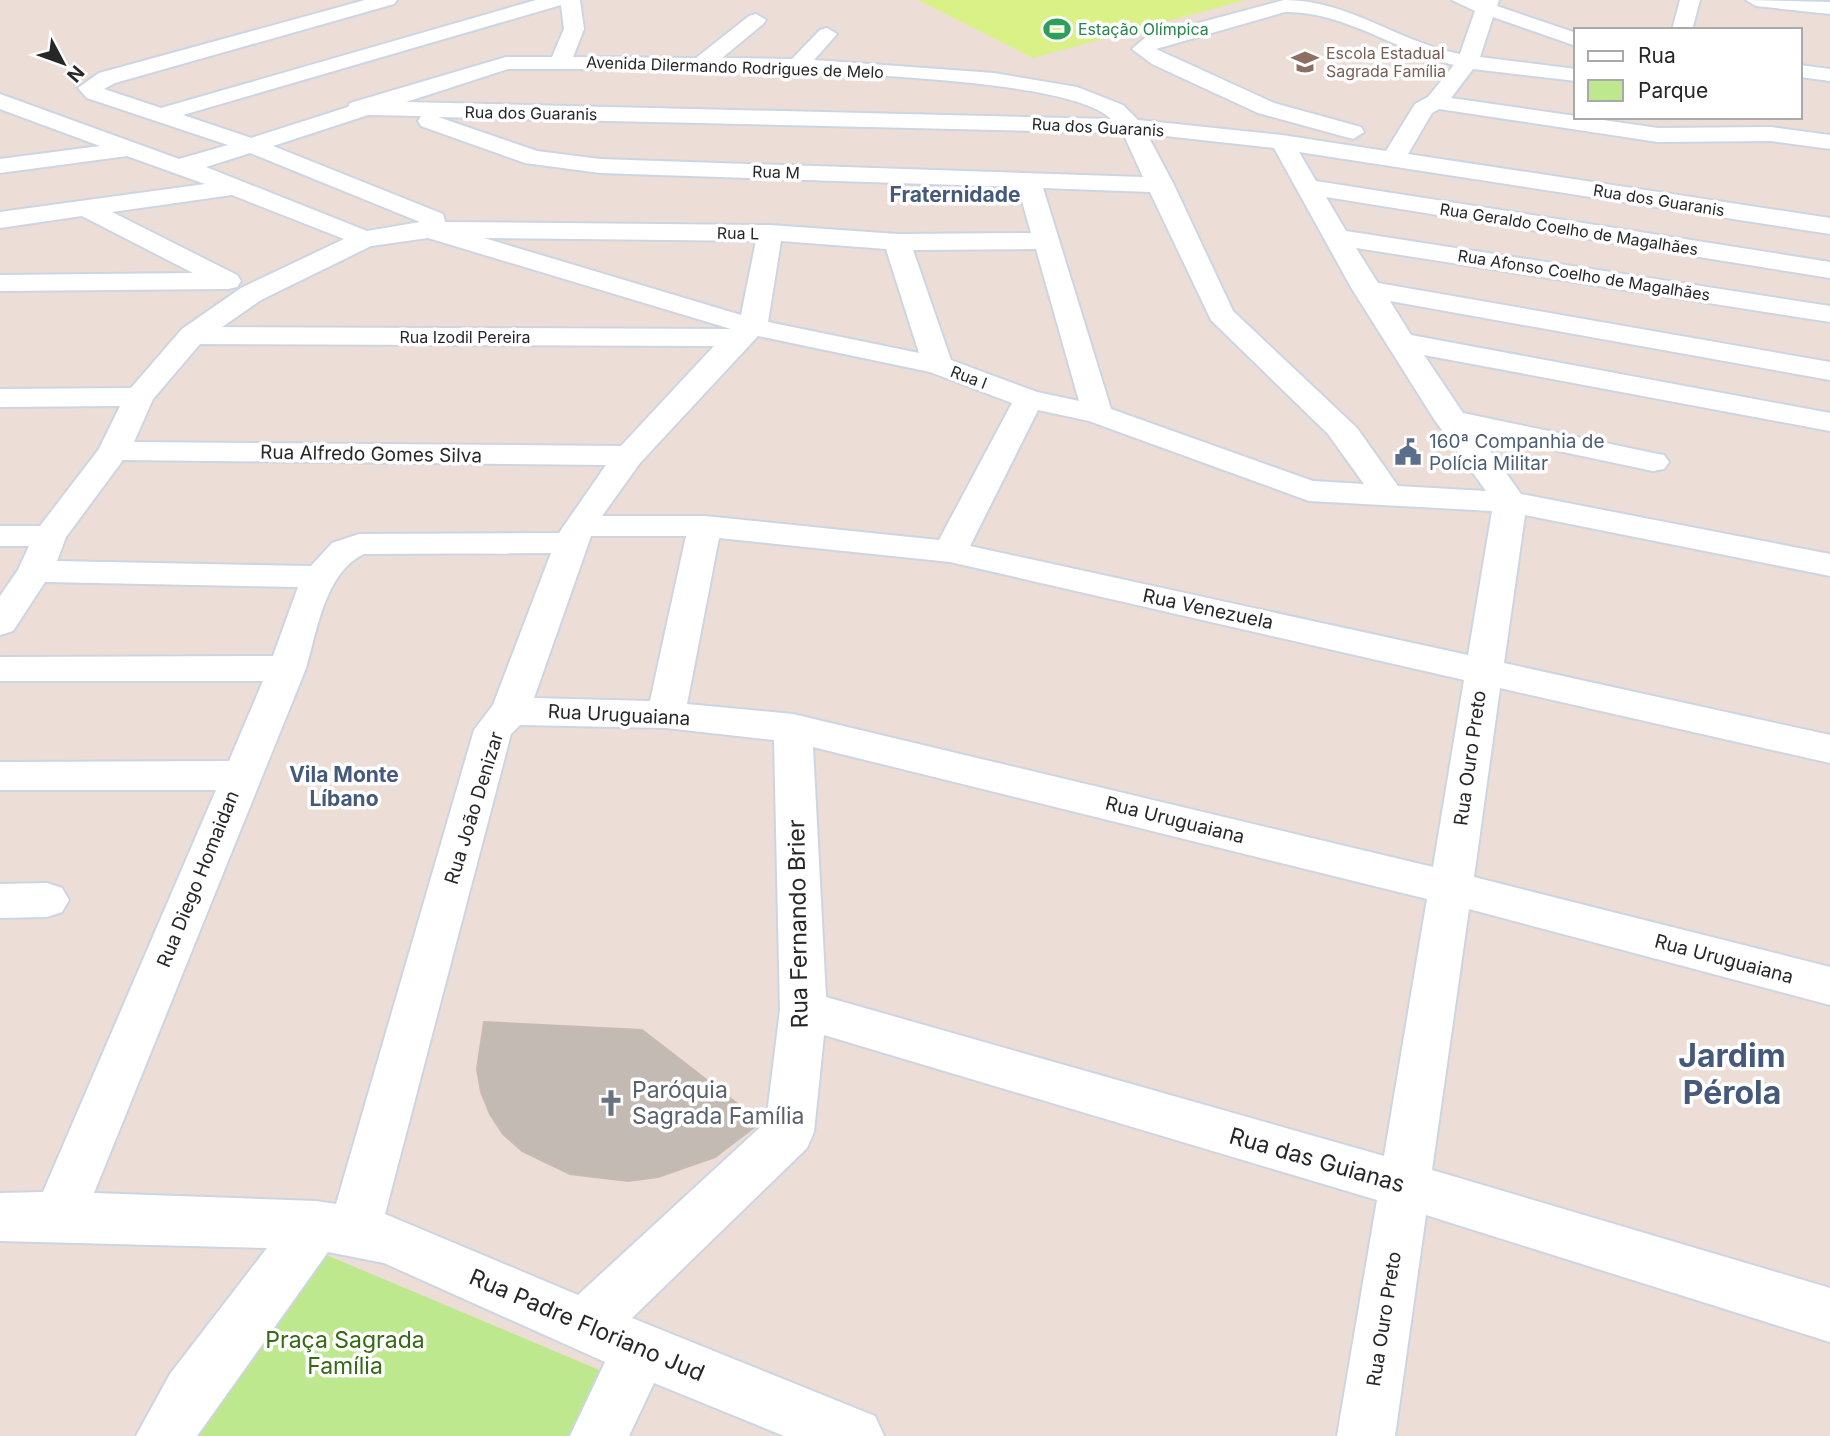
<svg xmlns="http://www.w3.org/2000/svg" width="1830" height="1436" font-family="Inter,sans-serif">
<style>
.green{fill:#bee88d}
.pitch{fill:#d9f187}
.building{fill:#c2bab3;stroke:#c7bab1;stroke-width:2}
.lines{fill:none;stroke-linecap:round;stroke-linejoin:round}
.minor-casing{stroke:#ccd5e2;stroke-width:4}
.minor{fill:#fff;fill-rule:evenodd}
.labels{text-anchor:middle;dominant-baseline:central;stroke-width:7;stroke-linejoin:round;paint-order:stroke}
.far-leisure-label{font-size:16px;fill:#27864d;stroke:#fff;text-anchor:start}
.far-education-label{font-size:16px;fill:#785e54;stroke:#fff;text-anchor:start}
.far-street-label{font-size:16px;fill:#272727;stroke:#fff}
.service-label{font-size:19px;fill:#4e5e75;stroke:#fff;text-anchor:start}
.street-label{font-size:19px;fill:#272727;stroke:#fff}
.far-district-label{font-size:21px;font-weight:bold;fill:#44597b;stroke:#fff}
.neighbourhood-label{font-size:21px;font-weight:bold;fill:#44597b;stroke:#fff}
.near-street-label{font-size:23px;fill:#272727;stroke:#fff}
.near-worship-label{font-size:23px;fill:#5b616d;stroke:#fff;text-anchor:start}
.near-park-label{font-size:23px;fill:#356912;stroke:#fff}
.near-district-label{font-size:32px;font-weight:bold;fill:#44597b;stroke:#fff}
</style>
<rect width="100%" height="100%" fill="#ecded7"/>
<path class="green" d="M317,1251L604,1372L571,1436H185Z"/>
<path class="pitch" d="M918,0H1245L1033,58Z"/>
<path class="building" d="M484,1022L642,1030L761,1122L715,1157L658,1177L628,1181L570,1174L522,1151L503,1134L490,1114L481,1092L477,1069Z"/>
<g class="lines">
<defs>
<path id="minor" d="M365,0H397L394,4L115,83L104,89L161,108L536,0H580L584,29L573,57L696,58L749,16L756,14L766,20L763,24L722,58L792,59L820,30L827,28L837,34L814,60L994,73L1077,87L1123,105L1138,120L1282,135L1386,151L1415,104L1428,97L1454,65C1396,51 1344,11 1285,12L1156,49L1274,103L1361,127L1364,132L1353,139L1258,113L1152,64L1132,49L1146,37L1284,0C1349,0 1398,42 1460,54L1475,11L1452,0H1499L1497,6L1576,33V46L1493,17L1480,57L1576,69V81L1473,69L1451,98L1658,128L1771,127L1830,135V149L1771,141L1658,142L1439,109L1432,113L1408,154L1830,218V234L1299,152L1316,181L1830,262V278L1326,197L1346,231L1830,306V322L1356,248L1378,283L1830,362V380L1390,301L1411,335L1830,413V431L1424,355L1463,413L1653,453L1664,455L1669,462L1664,469L1653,471L1478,434L1521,494L1830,554V576L1525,515L1504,663L1830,735V763L1500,688L1474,877L1830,967V1005L1469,909L1432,1170L1830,1288V1342L1426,1215L1395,1436H1337L1377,1200L824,1035L814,1132L807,1148L632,1318L875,1416L884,1436H784L654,1383L629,1436H570L605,1362L384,1263L328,1252L197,1436H136L170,1374L267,1248L0,1241V1193L43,1192L216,790H0V762L229,761L263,681H0V657L273,656L298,587L45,582L13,631L0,635V596L18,570L29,546H0V526H40L99,449L120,406L0,407V389L131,388L182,329L241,288L344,239L232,195L112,212L237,275L241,281L237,287L228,289L0,291V275L193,273L82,216L0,228V212L205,184L127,156L0,173V159L100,146L0,109V94L179,159L228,145L87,98L78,88L99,73ZM561,5L564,29L552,57H506L350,103L348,107L251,138L183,115ZM508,69C605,70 1055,62 1111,119L406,102ZM368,115L421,116L418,121L421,126L525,163L600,173L1018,187L1031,233L897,234L770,225L445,222L443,214L273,146ZM438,117L1123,133L1143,177L600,159L537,151ZM1147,134L1274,148L1352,289L1434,419L1486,491L1398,486L1357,428L1233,311L1174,185ZM250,153L420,222L367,231L206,167ZM1043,188L1150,192L1211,320L1328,434L1364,484L1313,481L1111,409ZM428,238L731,329L222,327L261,300L371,246ZM484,238L756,241L741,315ZM781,241L886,249L919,353L768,322ZM1036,249L1079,401L1037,392L951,360L913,250ZM758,336L930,372L1012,403L939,540L705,516H602L640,463ZM200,344L714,346L621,446L134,442L153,399ZM1038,410L1089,421L1309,501L1492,511L1468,655L970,546ZM123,460L606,465L559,533L359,534L332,543L311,566L57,561L66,537ZM591,536H686L650,701L534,698ZM719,538L950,562L1464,680L1433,867L793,714L687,704ZM551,553L493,705L474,730L336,1204L316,1201L94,1193L306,668C317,631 325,572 364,554ZM520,725L666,728L774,740L780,1010L766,1122L578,1295L385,1214L511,734ZM813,747L1427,899L1384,1156L826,997Z
M1680,0H1700L1692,30H1672Z
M1746,0L1830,2V14L1756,6Z
M1800,65L1830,69V81L1800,77Z
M47,883L62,888L69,900L62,912L47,917L0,918V884Z"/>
</defs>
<use href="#minor" class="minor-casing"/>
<use href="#minor" class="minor"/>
</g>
<defs>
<symbol id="stadium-bare" viewBox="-9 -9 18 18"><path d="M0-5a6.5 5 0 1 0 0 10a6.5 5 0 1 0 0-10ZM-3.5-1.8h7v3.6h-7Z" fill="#2e9e5b" stroke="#fff" stroke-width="2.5" paint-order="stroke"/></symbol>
<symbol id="school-bare" viewBox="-9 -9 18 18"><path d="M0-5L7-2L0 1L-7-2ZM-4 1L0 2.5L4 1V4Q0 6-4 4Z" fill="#8d6e63" stroke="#fff" stroke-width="2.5" paint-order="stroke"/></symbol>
<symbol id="civic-bare" viewBox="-9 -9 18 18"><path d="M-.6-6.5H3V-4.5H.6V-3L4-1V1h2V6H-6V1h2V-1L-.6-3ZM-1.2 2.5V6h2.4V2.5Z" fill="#5c6f8a" stroke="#fff" stroke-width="2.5" paint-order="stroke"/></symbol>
<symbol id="church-bare" viewBox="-9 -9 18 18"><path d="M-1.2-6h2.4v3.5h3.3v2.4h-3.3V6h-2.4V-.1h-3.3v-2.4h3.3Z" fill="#6b7280" stroke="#fff" stroke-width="2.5" paint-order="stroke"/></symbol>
</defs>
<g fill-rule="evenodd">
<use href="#stadium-bare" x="1038" y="10" width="38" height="38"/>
<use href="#school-bare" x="1286" y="43" width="38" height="38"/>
<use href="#civic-bare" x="1389" y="433" width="38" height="38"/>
<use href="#church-bare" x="592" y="1084" width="38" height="38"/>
</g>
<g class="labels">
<g class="far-leisure-label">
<text x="1078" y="29">Estação Olímpica</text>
</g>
<g class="far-education-label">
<text x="1326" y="53">Escola Estadual<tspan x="1326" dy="18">Sagrada Família</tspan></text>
</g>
<g class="far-street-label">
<text transform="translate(735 67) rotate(2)">Avenida Dilermando Rodrigues de Melo</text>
<text transform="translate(531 113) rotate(1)">Rua dos Guaranis</text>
<text transform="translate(1098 127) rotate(3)">Rua dos Guaranis</text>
<text transform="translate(776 172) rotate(2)">Rua M</text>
<text transform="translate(1659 200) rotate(9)">Rua dos Guaranis</text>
<text transform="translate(1569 229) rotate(9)">Rua Geraldo Coelho de Magalhães</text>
<text transform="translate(738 233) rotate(1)">Rua L</text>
<text transform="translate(1584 275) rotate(9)">Rua Afonso Coelho de Magalhães</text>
<text x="465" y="337">Rua Izodil Pereira</text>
<text transform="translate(969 377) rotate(21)">Rua I</text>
</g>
<g class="service-label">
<text x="1429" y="441">160ª Companhia de<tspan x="1429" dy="22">Polícia Militar</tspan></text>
</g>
<g class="street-label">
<text transform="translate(371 454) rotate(1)">Rua Alfredo Gomes Silva</text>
<text transform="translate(1208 609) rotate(12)">Rua Venezuela</text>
<text transform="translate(619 715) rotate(3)">Rua Uruguaiana</text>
<text transform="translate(1470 758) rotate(-82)">Rua Ouro Preto</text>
<text transform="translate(474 808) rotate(-73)">Rua João Denizar</text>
<text transform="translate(1175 820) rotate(14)">Rua Uruguaiana</text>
<text transform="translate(198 879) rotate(-68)">Rua Diego Homaidan</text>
<text transform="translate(1724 959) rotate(15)">Rua Uruguaiana</text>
<text transform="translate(1384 1319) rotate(-81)">Rua Ouro Preto</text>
</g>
<g class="far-district-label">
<text x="955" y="194">Fraternidade</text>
</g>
<g class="neighbourhood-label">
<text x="344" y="774">Vila Monte<tspan x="344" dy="24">Líbano</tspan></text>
</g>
<g class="near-street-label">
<text transform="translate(798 924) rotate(-91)">Rua Fernando Brier</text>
<text transform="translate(1317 1160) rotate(16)">Rua das Guianas</text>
<text transform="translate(587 1325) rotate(23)">Rua Padre Floriano Jud</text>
</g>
<g class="near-worship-label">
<text x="632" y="1090">Paróquia<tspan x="632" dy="26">Sagrada Família</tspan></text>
</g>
<g class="near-park-label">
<text x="345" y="1340">Praça Sagrada<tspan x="345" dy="26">Família</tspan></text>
</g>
<g class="near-district-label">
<text x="1732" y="1055">Jardim<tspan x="1732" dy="37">Pérola</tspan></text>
</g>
</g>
<rect x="1574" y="28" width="228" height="91" fill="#ffffff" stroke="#a9a9a9" stroke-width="2"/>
<rect x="1588" y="51" width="35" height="10" fill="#ffffff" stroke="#a9a9a9" stroke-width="2"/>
<text x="1638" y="63" font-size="21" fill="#272727">Rua</text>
<rect x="1588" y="80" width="35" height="21" fill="#bee88d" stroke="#a9a9a9" stroke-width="2"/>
<text x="1638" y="98" font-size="21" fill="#272727">Parque</text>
<g transform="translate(63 63) rotate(131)" stroke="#ffffff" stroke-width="5" paint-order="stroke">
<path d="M0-5L12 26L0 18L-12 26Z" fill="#272727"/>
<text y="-10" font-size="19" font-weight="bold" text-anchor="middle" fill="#272727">N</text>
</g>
</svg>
